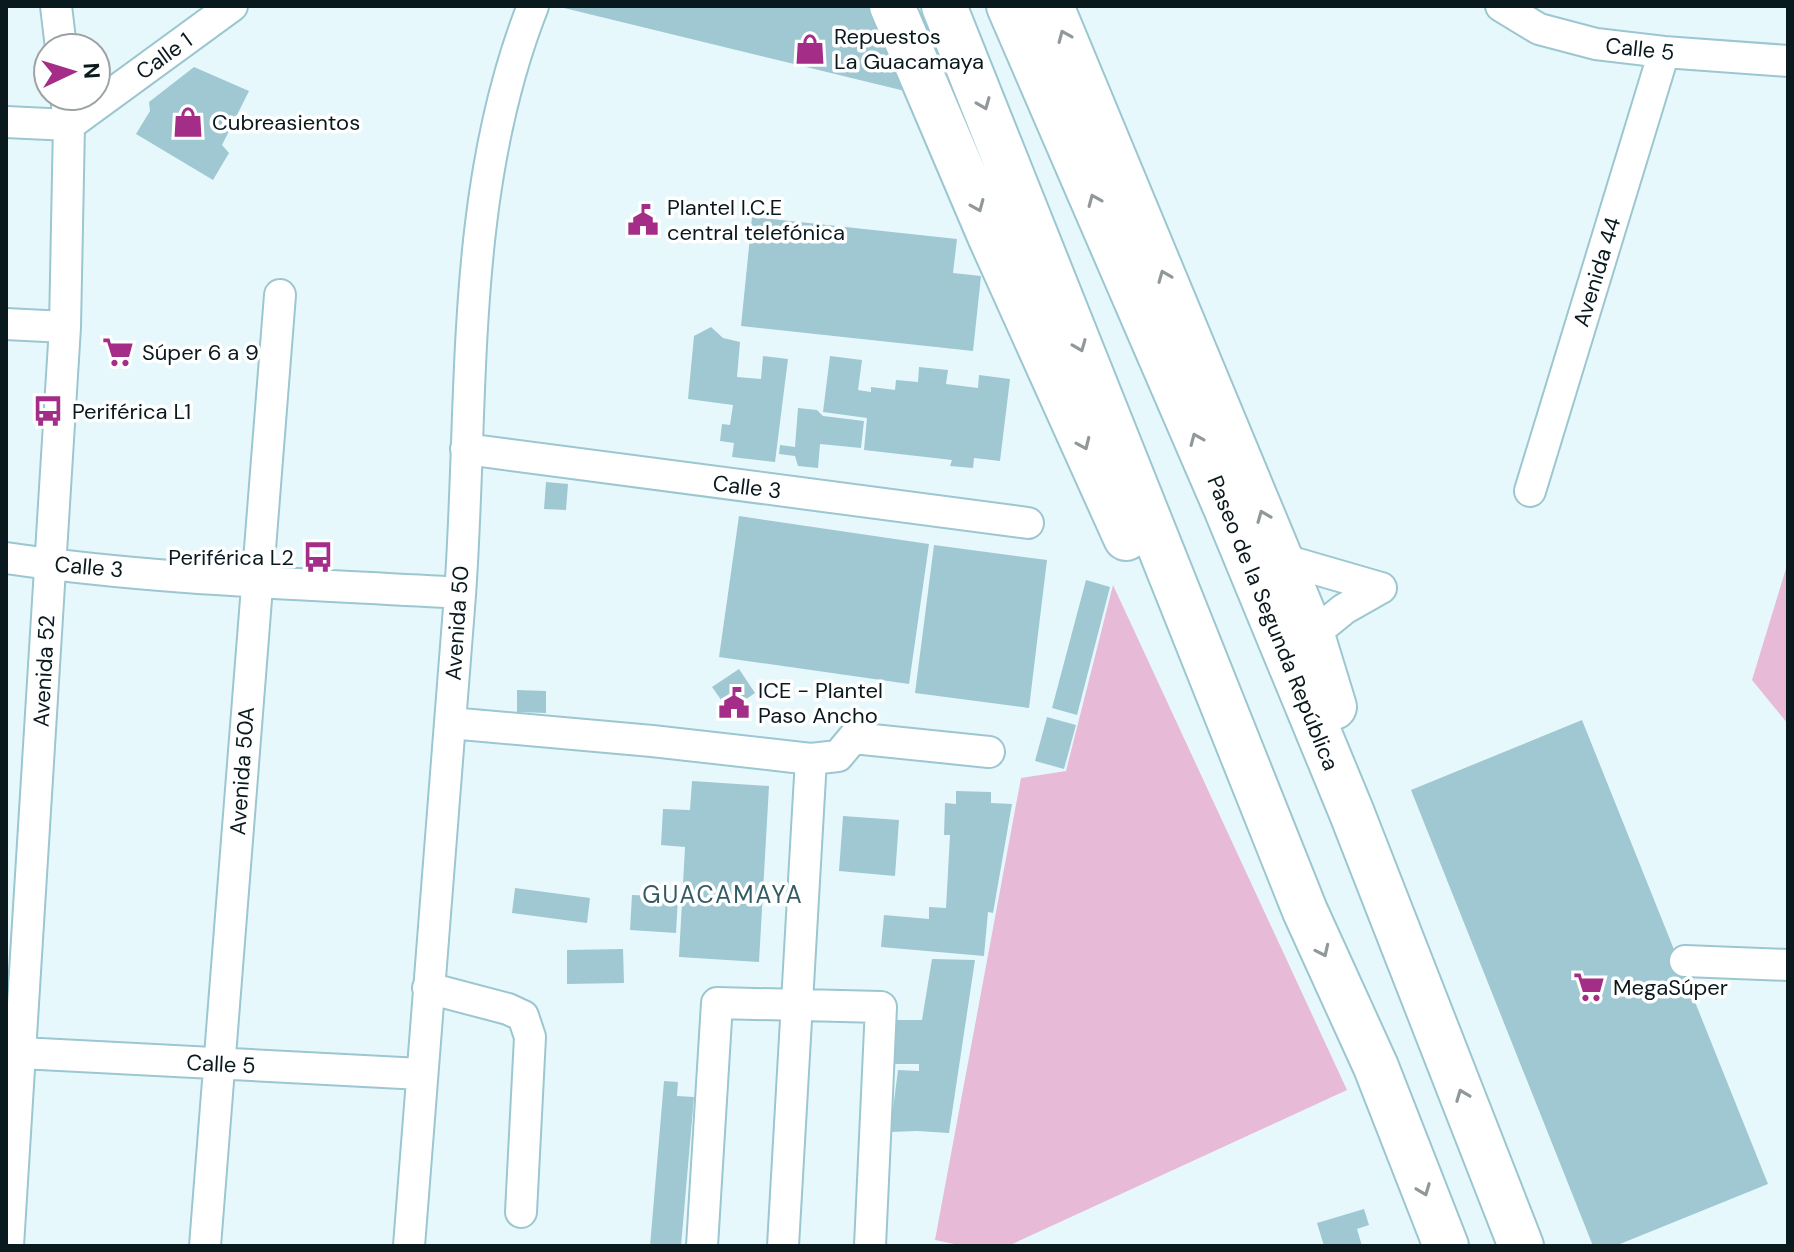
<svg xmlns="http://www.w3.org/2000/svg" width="1794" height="1252" font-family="'DM Sans',sans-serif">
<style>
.green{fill:#e7bad7}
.building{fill:#9fc8d3}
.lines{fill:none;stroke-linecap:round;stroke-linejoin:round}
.minor-casing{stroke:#9cc6d0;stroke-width:34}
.highway-casing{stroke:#9cc6d0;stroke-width:48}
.minor{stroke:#fff;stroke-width:30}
.highway{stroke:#fff;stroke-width:44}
.oneway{stroke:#909899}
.labels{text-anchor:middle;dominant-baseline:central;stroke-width:7;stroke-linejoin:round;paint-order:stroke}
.poi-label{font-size:22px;fill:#09191d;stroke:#fff;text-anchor:start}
.street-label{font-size:22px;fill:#09191d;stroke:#fff}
.neighbourhood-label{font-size:24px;letter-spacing:2px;fill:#345b64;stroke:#fff}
</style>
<rect width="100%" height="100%" fill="#e7f8fc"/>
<path class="green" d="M1788,562V724L1752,680Z
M1113,585L1347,1090L1008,1246H964L935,1240L1021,778L1066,771Z"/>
<path class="building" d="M560,6H868L909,92L560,7Z
M194,67L249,91L222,145L229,153L213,180L136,134L150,111L149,102Z
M752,217L957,239L953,273L981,276L973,351L741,326Z
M711,327L723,338L740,342L737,377L761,379L763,356L788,359L775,462L732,457L734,443L720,441L722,424L730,425L733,405L688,399L694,336Z
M830,356L862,360L858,390L871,392V387L895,390L896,380L918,382L919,367L948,370L946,384L978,388L979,375L1010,379L1000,461L974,458L973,468L950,466L952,460L864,450L867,418L823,412Z
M798,408L817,410L823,416L864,421L861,448L820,444L818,468L798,466L795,456L779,454L780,445L795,447Z
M546,482L568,484L566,510L544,509Z
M739,516L929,544L909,684L719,657Z
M934,545L1047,560L1029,708L915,693Z
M1086,580L1110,587L1077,715L1052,708Z
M739,669L755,693L729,711L712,687Z
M517,690L546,691V713L517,712Z
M1047,717L1076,725L1064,769L1035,761Z
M1582,720L1768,1184L1615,1246H1593L1411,790Z
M692,781L769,786L759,962L679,957L685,847L661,845L663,809L690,810Z
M956,791L991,792V803L1012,804L993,913L988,912L984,956L881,947L884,915L929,919V907L946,908L950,835H944L945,803L956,804Z
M843,816L899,820L895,876L839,871Z
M515,888L590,898L587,923L512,913Z
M632,895L678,897L676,933L630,930Z
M623,949L624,983L567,984V950Z
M932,959L975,960L949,1133L917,1131L890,1132L898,1070L919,1071V1064H892L893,1020H922Z
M664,1081L678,1082L677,1096L694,1097L681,1246H650Z
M1364,1209L1369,1225L1357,1229L1362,1246H1324L1317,1223Z"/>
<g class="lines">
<defs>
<path id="minor" d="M56,6L61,48
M1501,6L1539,29L1596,44L1664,52L1788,61
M6,122L69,125L232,6
M6,324L65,327
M466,449L1028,523
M1530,491L1664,52
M6,558C156,580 309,584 460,593
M1281,559L1381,588
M1312,635L1344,609L1381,588
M450,723L652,741L811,759L838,756L853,738L989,752
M1685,961L1788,965
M428,988L508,1009L523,1016L530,1037L521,1212
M21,1053L421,1074
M8,1246L65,327L69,125L66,96
M205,1246L280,295
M409,1246C424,1029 445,812 460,595C474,397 459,194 533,6
M702,1246L717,1003L881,1007L870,1246
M783,1246L811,759"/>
<path id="highway" d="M892,6L990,236L1126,538
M944,6L1305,911L1376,1067L1446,1246
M1009,6L1226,508L1351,811L1521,1246
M1051,6L1312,635L1334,707"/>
</defs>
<use href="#minor" class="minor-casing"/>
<use href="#highway" class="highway-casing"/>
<use href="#minor" class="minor"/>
<use href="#highway" class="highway"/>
</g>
<defs><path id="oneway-chevron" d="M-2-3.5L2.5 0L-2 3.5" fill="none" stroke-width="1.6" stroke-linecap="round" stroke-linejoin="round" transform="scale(2)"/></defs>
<g class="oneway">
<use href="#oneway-chevron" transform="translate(1064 36) rotate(-113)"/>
<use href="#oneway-chevron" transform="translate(984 104) rotate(68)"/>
<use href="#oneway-chevron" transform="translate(1094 200) rotate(-113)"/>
<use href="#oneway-chevron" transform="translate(978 206) rotate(67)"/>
<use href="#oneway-chevron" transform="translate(1164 276) rotate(-112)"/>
<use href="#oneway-chevron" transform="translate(1080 346) rotate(68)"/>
<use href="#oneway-chevron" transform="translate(1196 439) rotate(-113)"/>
<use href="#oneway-chevron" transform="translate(1084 444) rotate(66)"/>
<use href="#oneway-chevron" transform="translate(1263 516) rotate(-112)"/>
<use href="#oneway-chevron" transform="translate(1323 951) rotate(65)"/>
<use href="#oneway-chevron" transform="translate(1462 1095) rotate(-111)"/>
<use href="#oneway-chevron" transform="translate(1424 1190) rotate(69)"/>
</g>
<defs>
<symbol id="shop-bare" viewBox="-9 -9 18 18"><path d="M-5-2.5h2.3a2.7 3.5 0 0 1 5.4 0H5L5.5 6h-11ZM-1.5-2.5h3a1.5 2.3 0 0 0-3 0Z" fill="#a42e87" stroke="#fff" stroke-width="2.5" paint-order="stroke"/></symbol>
<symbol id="civic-bare" viewBox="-9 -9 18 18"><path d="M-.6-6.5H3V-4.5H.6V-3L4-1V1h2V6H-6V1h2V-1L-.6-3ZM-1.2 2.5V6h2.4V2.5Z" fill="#a42e87" stroke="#fff" stroke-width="2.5" paint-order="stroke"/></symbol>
<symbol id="supermarket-bare" viewBox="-9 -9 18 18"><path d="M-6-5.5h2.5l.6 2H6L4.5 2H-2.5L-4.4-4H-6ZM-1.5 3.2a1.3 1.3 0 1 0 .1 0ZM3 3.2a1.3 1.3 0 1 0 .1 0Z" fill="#a42e87" stroke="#fff" stroke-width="2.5" paint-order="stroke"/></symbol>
<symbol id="bus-bare" viewBox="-9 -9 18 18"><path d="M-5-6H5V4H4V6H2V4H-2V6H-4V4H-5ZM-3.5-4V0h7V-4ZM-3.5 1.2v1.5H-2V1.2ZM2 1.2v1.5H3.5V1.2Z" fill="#a42e87" stroke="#fff" stroke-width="2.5" paint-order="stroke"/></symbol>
</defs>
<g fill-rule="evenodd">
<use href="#shop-bare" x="788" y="27" width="44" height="44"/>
<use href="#shop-bare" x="166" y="100" width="44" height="44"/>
<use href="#civic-bare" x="621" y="198" width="44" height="44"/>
<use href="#supermarket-bare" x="96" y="330" width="44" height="44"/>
<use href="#bus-bare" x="26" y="389" width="44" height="44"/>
<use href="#bus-bare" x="296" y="535" width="44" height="44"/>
<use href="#civic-bare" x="712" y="681" width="44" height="44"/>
<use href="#supermarket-bare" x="1567" y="965" width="44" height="44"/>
</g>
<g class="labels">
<g class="poi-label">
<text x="834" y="36">Repuestos<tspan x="834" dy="25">La Guacamaya</tspan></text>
<text x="212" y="122">Cubreasientos</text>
<text x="667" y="207">Plantel I.C.E<tspan x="667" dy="25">central telefónica</tspan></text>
<text x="142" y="352">Súper 6 a 9</text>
<text x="72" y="411">Periférica L1</text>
<text x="294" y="557" text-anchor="end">Periférica L2</text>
<text x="758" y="690">ICE - Plantel<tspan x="758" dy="25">Paso Ancho</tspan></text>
<text x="1613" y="987">MegaSúper</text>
</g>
<g class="street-label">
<text transform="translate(1640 49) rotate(6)">Calle 5</text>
<text transform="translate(164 56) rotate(-36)">Calle 1</text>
<text transform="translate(1597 272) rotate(-73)">Avenida 44</text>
<text transform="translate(747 487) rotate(7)">Calle 3</text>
<text transform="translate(89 567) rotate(5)">Calle 3</text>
<text transform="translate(457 623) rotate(-86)">Avenida 50</text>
<text transform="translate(1273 623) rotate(68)">Paseo de la Segunda República</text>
<text transform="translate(44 671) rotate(-87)">Avenida 52</text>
<text transform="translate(242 771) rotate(-86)">Avenida 50A</text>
<text transform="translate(221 1064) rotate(3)">Calle 5</text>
</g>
<g class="neighbourhood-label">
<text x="723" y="894">GUACAMAYA</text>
</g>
</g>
<rect width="1794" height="1252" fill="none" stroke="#09191d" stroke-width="16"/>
<g transform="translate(72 72) rotate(86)"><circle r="38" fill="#ffffff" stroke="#9da3a5" stroke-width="2"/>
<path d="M0-6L14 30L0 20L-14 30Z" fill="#a42e87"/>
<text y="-12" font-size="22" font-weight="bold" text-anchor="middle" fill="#09191d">N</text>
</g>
</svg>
